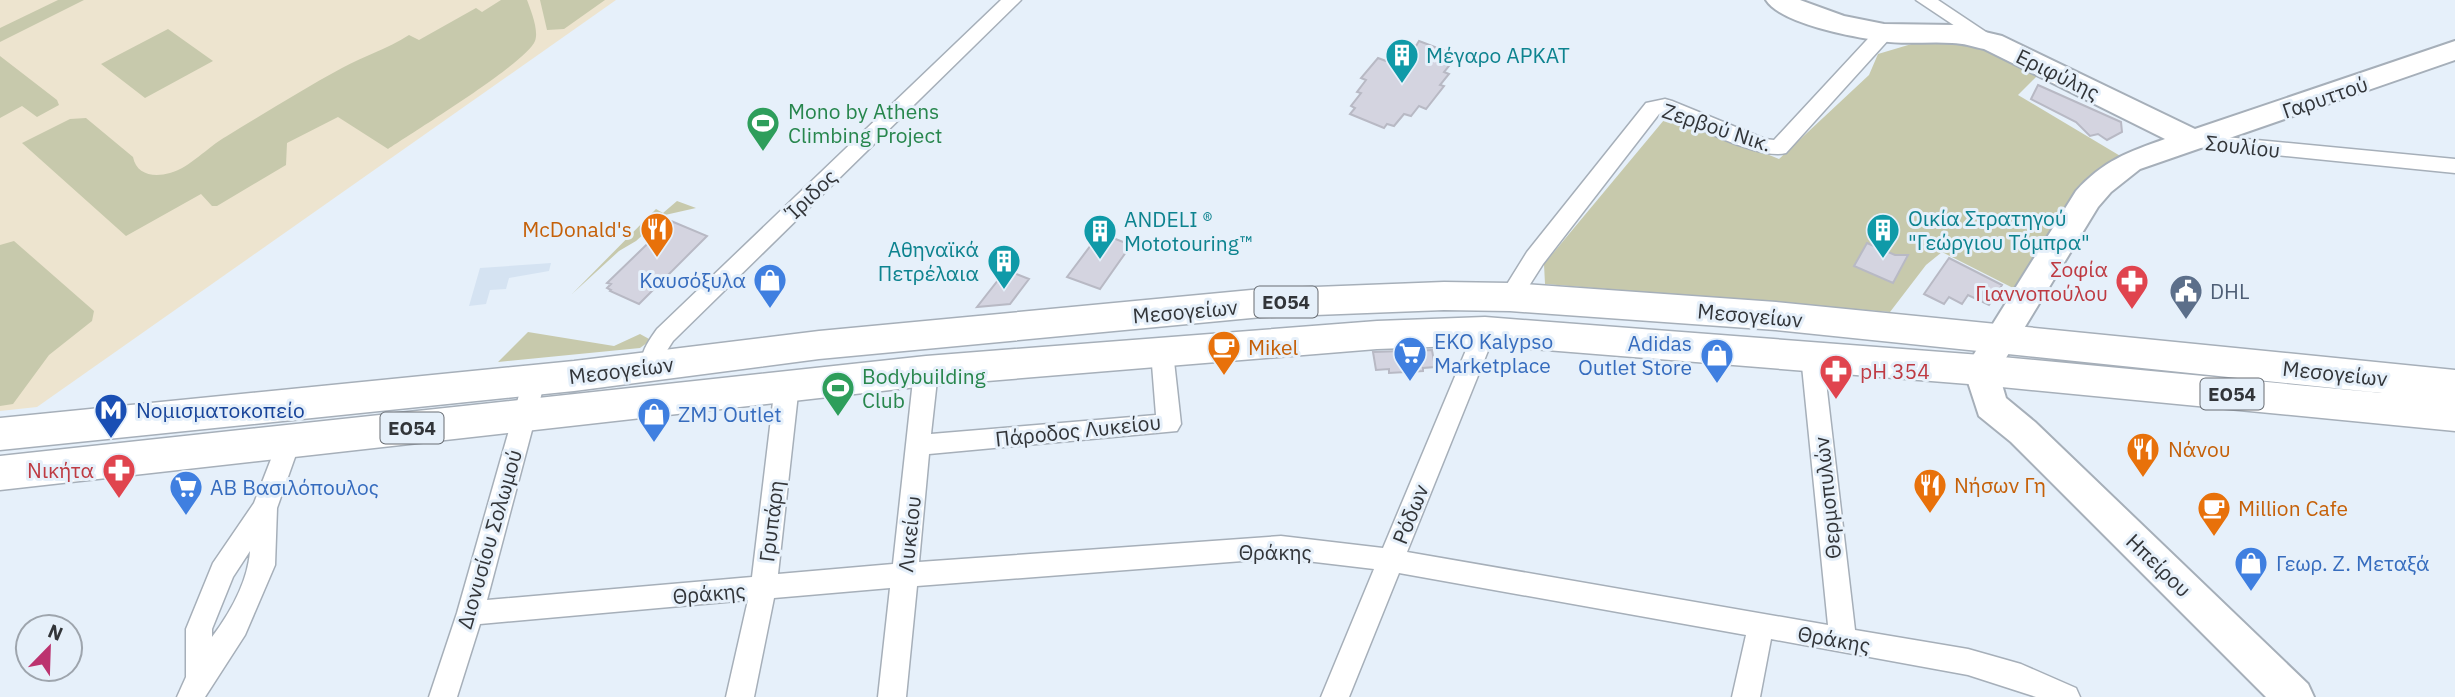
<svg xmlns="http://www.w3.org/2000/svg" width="2455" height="697" font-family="'IBM Plex Sans',sans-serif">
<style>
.commercial{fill:#ede4cf}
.built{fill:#d5e3f2}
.green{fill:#c7c9ac}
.building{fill:#d4d4e0;stroke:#b8b9c4;stroke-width:2}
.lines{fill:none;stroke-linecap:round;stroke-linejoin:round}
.street-casing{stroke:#a6afb9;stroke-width:3}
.secondary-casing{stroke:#a6afb9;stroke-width:4}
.primary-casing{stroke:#a6afb9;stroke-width:3}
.street{fill:#fff;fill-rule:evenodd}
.secondary{fill:#fff;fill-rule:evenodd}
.primary{fill:#fff;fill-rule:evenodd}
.labels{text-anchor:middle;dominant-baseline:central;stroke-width:6;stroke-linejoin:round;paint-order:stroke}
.shield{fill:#e6f0fa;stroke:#686d73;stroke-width:2}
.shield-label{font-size:19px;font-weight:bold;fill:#323539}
.culture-label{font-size:21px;fill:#0d838f;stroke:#e6f0fa;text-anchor:start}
.street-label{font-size:21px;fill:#323539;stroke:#e6f0fa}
.leisure-label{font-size:21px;fill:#27864d;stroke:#e6f0fa;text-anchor:start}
.food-label{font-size:21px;fill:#c56008;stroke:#e6f0fa;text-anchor:start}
.health-label{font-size:21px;fill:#be3a42;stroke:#e6f0fa;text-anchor:end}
.shop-label{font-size:21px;fill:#366cbe;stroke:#e6f0fa;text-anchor:start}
.service-label{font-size:21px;fill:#4e5e75;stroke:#e6f0fa;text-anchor:start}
.transit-label{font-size:21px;fill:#164399;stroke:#e6f0fa;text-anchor:start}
</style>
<rect width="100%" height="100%" fill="#e6f0fa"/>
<path class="commercial" d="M0,0H616L37,407L0,411Z"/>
<path class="built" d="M551,263L549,271L509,278L506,289L490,290L486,304L469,306L480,268Z"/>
<path class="green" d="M58,0H84L0,42V28Z
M501,0H527C531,11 539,30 535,41C526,63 413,132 388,149L338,117L287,143L286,165L217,206H212L201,194L126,236L22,143L70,119L86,118L133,157C136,174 153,178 170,173C191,167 206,148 227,136C265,113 303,89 342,68C364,56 387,49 409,35L419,40L476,8L482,12Z
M540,0H605L564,29L547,30Z
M168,29L213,61L145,98L101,64Z
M1925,40L1966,41L2039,74L2018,95L2122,157L2017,290L1942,252L1926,265L1890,312L1545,284L1544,264L1669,114L1779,159L1869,75L1878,54Z
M0,56L57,100L59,105L37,117L22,106L0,118Z
M677,201L696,208L665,215L636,241L619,251L572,294L656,209L663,213Z
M14,241L94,311L92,321L49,355L13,404L0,406V245Z
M528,332L614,346L640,334L651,340L640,348L498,362Z"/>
<path class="building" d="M1419,41L1453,54L1448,59L1453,61L1444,72L1449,74L1440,85L1444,86L1426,109L1419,106L1411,116L1404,114L1394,126L1387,124L1384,128L1350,114L1355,108L1351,106L1361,93L1357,92L1366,80L1361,78L1378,58L1386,61L1394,51L1401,53L1409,43L1416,46Z
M2038,85L2121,122L2122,132L2107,140L2098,134L2090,136L2076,122L2031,99Z
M671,221L707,236L639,304L610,291L611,290L607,288L611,284L607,283Z
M1100,233L1131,245L1100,289L1067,277Z
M1867,243L1895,255H1908L1893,283L1854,266Z
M1949,258L2002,285L1989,305L1968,295L1962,304L1949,297L1944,304L1924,294Z
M1006,270L1029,279L1010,304L977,307Z
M1432,350L1435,367L1423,368V371L1389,373V369L1376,370L1373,352Z"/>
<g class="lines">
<defs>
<path id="street" d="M1001,0H1021L673,341L666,352L661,373L653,376L645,373C636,357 648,342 657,329Z
M1916,0H1938L2001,42L1999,46H1985Z
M1884,27L1893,33L1891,37L1786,153C1760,161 1691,124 1663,113L1659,114L1543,264L1518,303L1510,305L1502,303L1499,297L1527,252L1646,103L1665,99L1672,101L1765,139L1774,140L1877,29Z
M2194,134L2455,159V173L2187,146L2184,141L2187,136Z
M1485,322L1493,325L1496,331L1407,552L1828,625L1801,356L1804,350L1812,347L1820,350L1823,356L1855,630L1968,649L2021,664L2076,688L2080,697H2036L1968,675L1771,639L1760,697H1732L1746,635L1399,573L1349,697H1321L1374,569L1281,558L917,586L906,697H878L890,588L774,598L754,697H726L748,600L480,624L457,697H429L457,613L525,374L533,372L541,374L545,381L487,600L752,577L775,385L779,378L787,376L795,378L799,385L778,574L893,564L914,371L918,364L926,362L934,364L938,371L931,434L1156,415L1151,352L1154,346L1162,343L1170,346L1173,352L1181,424L1177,431L929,454L919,562L1281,536L1383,548L1474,331L1477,325Z
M288,433L296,436L300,443L277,508L275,565L245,635L205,697H177L186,677V629L213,563L254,503L280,436ZM250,551C248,581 230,613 212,637V629L233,577Z"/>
<path id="secondary" d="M1766,0H1800L1844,16L1884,24L1955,25L2002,36L2195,129L2455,41V60L2140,169L2111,192L2098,207L1998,371L2006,398L2035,422L2308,684L2314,697H2266L2011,442L1979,416L1964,370L2076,191C2103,161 2128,152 2165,139L1984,49C1974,47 1963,43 1952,43C1929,41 1905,45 1882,41C1854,37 1781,24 1766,0Z"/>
<path id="primary" d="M1444,282L1510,283L1776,302L2455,370V431L1981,385L1485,345L1377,349L926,386L0,490V456L926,356L1377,321L1485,317L1981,355L2382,393L1776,330L1510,311L1444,310L1262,317L819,359L574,391L0,450V418L574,361L819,331L1262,289Z"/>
</defs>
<use href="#street" class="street-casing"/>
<use href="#secondary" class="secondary-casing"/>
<use href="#primary" class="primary-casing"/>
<use href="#street" class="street"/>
<use href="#secondary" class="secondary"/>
<use href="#primary" class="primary"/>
</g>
<defs>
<symbol id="building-pin" viewBox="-11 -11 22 30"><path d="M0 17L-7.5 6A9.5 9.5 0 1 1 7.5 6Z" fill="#0f9aa8" stroke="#e6f0fa"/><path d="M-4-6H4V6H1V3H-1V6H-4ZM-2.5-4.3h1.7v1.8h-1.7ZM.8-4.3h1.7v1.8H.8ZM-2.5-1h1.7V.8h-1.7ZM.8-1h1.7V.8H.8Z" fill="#fff"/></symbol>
<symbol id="stadium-pin" viewBox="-11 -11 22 30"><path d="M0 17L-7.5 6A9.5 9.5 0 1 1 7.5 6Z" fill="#2e9e5b" stroke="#e6f0fa"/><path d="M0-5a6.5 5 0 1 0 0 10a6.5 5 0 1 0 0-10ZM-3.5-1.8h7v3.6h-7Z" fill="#fff"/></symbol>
<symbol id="restaurant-pin" viewBox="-11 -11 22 30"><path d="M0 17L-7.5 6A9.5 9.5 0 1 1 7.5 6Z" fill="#e8710a" stroke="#e6f0fa"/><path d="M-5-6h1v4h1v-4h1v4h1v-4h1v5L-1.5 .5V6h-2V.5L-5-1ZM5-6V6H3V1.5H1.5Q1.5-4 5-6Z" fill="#fff"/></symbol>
<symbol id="shop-pin" viewBox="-11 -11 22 30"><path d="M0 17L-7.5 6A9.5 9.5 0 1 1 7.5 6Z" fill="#3f7fe0" stroke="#e6f0fa"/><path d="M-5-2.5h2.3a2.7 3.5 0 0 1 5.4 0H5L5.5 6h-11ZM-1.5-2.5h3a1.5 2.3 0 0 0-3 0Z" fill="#fff"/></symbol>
<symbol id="pharmacy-pin" viewBox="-11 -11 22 30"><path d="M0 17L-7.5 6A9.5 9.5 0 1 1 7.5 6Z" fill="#e0444e" stroke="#e6f0fa"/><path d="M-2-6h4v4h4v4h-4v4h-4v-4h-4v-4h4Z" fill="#fff"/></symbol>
<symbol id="civic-pin" viewBox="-11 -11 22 30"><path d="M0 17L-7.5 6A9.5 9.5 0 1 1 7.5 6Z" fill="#5c6f8a" stroke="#e6f0fa"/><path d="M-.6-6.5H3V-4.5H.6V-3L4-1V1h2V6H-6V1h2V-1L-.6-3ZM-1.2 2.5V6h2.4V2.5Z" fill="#fff"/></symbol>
<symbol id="cafe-pin" viewBox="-11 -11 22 30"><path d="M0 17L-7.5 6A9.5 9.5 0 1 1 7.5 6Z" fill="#e8710a" stroke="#e6f0fa"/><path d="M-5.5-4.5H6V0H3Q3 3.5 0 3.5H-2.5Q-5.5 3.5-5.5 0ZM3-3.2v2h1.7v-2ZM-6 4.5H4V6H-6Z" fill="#fff"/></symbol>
<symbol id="supermarket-pin" viewBox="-11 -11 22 30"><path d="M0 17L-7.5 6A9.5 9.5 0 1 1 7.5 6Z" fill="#3f7fe0" stroke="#e6f0fa"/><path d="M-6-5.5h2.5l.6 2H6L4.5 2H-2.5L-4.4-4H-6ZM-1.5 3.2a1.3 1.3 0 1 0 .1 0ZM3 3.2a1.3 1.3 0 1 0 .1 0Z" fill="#fff"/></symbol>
<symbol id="metro-pin" viewBox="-11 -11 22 30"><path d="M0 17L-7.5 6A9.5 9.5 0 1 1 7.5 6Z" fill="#1a4fb4" stroke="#e6f0fa"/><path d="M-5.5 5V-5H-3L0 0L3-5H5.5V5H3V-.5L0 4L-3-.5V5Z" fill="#fff"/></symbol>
</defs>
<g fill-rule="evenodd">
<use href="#building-pin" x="1383" y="36" width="38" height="52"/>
<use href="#stadium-pin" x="744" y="104" width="38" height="52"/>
<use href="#restaurant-pin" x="638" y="210" width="38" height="52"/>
<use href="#building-pin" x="1864" y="211" width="38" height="52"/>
<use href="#building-pin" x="1081" y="212" width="38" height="52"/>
<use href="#building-pin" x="985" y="242" width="38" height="52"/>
<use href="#shop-pin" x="751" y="261" width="38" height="52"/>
<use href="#pharmacy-pin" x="2113" y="262" width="38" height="52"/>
<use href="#civic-pin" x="2167" y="272" width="38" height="52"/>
<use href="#cafe-pin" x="1205" y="328" width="38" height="52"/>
<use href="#supermarket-pin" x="1391" y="334" width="38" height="52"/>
<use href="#shop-pin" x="1698" y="336" width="38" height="52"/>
<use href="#pharmacy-pin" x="1817" y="352" width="38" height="52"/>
<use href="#stadium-pin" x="819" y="369" width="38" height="52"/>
<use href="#metro-pin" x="92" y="391" width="38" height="52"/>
<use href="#shop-pin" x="635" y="395" width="38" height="52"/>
<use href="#restaurant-pin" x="2124" y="430" width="38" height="52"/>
<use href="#pharmacy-pin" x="100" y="451" width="38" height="52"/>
<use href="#restaurant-pin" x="1911" y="466" width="38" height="52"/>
<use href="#supermarket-pin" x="167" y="468" width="38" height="52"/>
<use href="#cafe-pin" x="2195" y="489" width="38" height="52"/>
<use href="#shop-pin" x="2232" y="544" width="38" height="52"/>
</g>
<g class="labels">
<g class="shield">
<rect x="1254.5" y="286.5" width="63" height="31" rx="5"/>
<rect x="2200.5" y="378.5" width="63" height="31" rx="5"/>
<rect x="380.5" y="412.5" width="63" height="31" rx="5"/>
</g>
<g class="shield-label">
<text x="1286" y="302">ΕΟ54</text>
<text x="2232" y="394">ΕΟ54</text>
<text x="412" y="428">ΕΟ54</text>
</g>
<g class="culture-label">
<text x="1426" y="55">Μέγαρο ΑΡΚΑΤ</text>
<text x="1908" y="218">Οικία Στρατηγού<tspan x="1908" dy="24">"Γεώργιου Τόμπρα"</tspan></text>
<text x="1124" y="219">ANDELI ®<tspan x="1124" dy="24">Mototouring™</tspan></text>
<text x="979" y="249" text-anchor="end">Αθηναϊκά<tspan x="979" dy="24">Πετρέλαια</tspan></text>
</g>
<g class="street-label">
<text transform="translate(2058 74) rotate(26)">Εριφύλης</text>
<text transform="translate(2325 97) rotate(-19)">Γαρυττού</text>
<text transform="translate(1717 127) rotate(18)">Ζερβού Νικ.</text>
<text transform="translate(2243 146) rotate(6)">Σουλίου</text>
<text transform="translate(811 194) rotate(-44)">Ίριδος</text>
<text transform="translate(1185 311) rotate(-5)">Μεσογείων</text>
<text transform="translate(1750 315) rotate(5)">Μεσογείων</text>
<text transform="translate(621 370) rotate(-7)">Μεσογείων</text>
<text transform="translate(2335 373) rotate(6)">Μεσογείων</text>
<text transform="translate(1078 430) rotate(-6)">Πάροδος Λυκείου</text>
<text transform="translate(1827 498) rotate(-96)">Θερμοπυλών</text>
<text transform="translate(1410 514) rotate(-68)">Ρόδων</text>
<text transform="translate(771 521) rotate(-83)">Γρυπάρη</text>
<text transform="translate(909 534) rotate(-84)">Λυκείου</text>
<text transform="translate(489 539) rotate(-74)">Διονυσίου Σολωμού</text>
<text x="1275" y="552">Θράκης</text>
<text transform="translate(2159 565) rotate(44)">Ηπείρου</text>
<text transform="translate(709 593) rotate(-5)">Θράκης</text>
<text transform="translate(1834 639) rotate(10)">Θράκης</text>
</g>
<g class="leisure-label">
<text x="788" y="111">Mono by Athens<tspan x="788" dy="24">Climbing Project</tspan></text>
<text x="862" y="376">Bodybuilding<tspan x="862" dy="24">Club</tspan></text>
</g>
<g class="food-label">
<text x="632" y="229" text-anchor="end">McDonald's</text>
<text x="1248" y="347">Mikel</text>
<text x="2168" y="449">Νάνου</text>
<text x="1954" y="485">Νήσων Γη</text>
<text x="2238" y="508">Million Cafe</text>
</g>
<g class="health-label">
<text x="2108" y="269">Σοφία<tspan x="2108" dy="24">Γιαννοπούλου</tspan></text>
<text x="1860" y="371" text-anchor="start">pH 354</text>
<text x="94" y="470">Νικήτα</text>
</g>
<g class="shop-label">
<text x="746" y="280" text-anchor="end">Καυσόξυλα</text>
<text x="1434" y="341">EKO Kalypso<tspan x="1434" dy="24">Marketplace</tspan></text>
<text x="1692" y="343" text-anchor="end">Adidas<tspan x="1692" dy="24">Outlet Store</tspan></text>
<text x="678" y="414">ZMJ Outlet</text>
<text x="210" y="487">ΑΒ Βασιλόπουλος</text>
<text x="2276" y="563">Γεωρ. Ζ. Μεταξά</text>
</g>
<g class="service-label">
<text x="2210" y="291">DHL</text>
</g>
<g class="transit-label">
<text x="136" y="410">Νομισματοκοπείο</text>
</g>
</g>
<g transform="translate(49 648) rotate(23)"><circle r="33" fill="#e6f0fa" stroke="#9ea5ad" stroke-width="2"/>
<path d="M0-5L12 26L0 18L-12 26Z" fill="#bc336f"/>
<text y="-10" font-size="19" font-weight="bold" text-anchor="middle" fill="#323539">N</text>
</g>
</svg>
